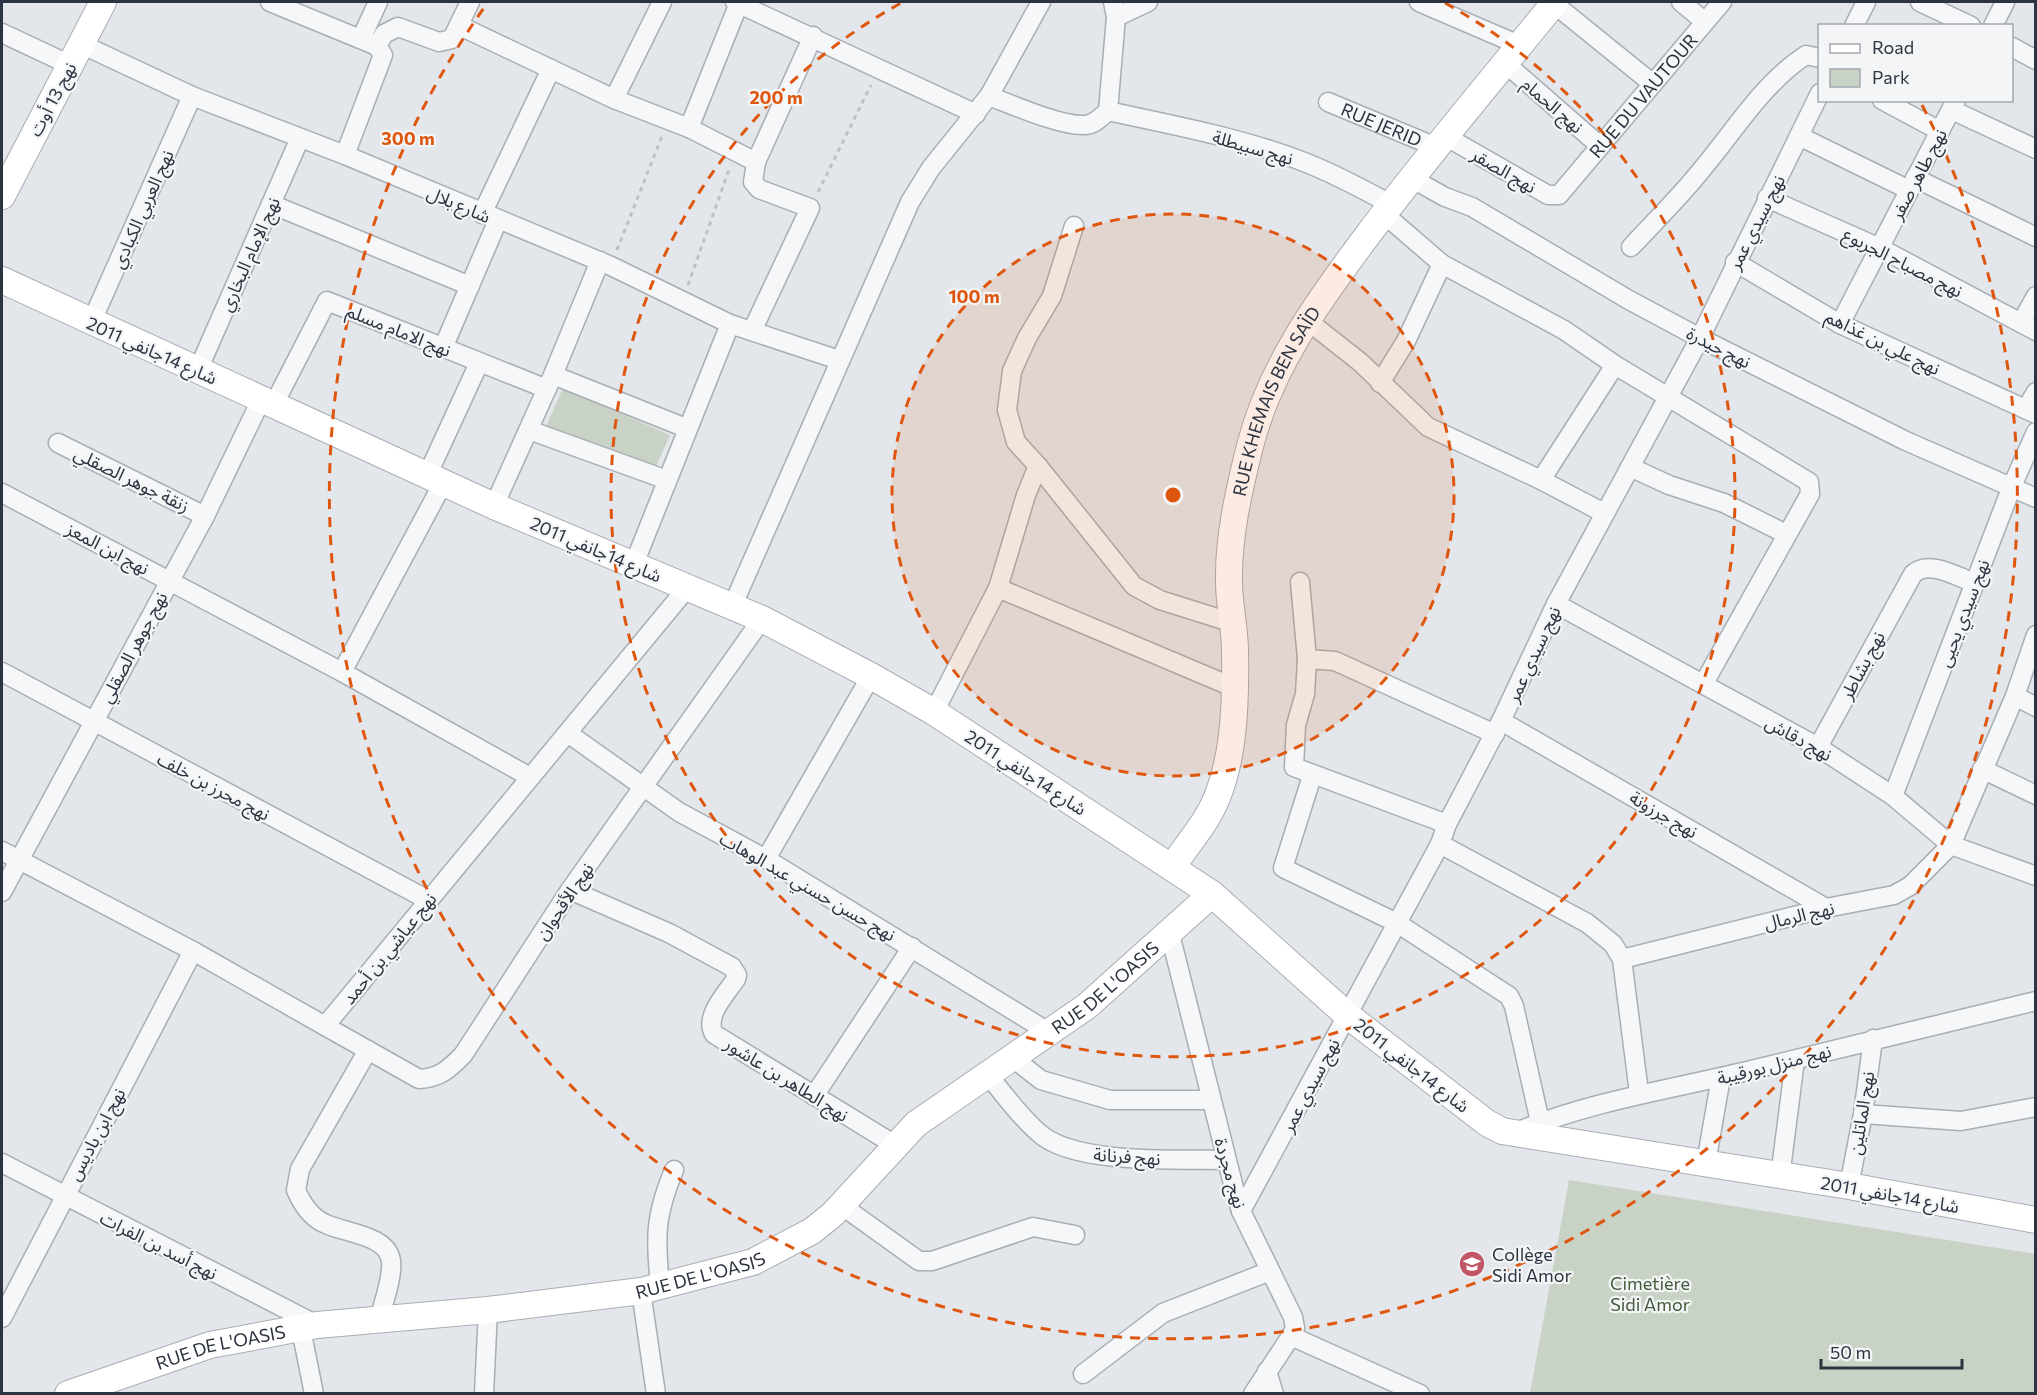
<svg xmlns="http://www.w3.org/2000/svg" width="2037" height="1395" font-family="Commissioner,'Noto Sans Arabic',sans-serif">
<style>
.green{fill:#c9d3c5}
.lines{fill:none;stroke-linecap:round;stroke-linejoin:round}
.street-casing{stroke:#a9adb4;stroke-width:21}
.secondary-casing{stroke:#a9adb4;stroke-width:28}
.path{stroke:#bec0c5;stroke-width:3;stroke-dasharray:4.5 4.5;stroke-linecap:butt}
.street{stroke:#f6f7f9;stroke-width:18}
.secondary{stroke:#fff;stroke-width:26}
.ring{fill:none;stroke:#df570f;stroke-width:3;stroke-dasharray:10 8}
.labels{text-anchor:middle;dominant-baseline:central;stroke-width:4.5;stroke-linejoin:round;paint-order:stroke}
.street-label{font-size:18px;fill:#2d3441;stroke:#f3f5f7}
.poi-label{font-size:18px;fill:#2d3441;stroke:#f3f5f7;text-anchor:start}
.park-label{font-size:18px;fill:#425b3b;stroke:#f3f5f7}
.centre{fill:#df570f;stroke:#f3f5f7;stroke-width:3}
.ring-label{font-size:18px;text-anchor:middle;font-weight:bold;fill:#df570f;stroke:#f3f5f7;stroke-width:4.5;stroke-linejoin:round;paint-order:stroke}
</style>
<rect width="100%" height="100%" fill="#e3e6ea"/>
<path class="green" d="M563,388L670,435L651,478L544,431Z
M1569,1180L2035,1254V1393H1530Z"/>
<g class="lines">
<defs>
<g id="street">
<path d="M270,2L377,46L383,55L345,155"/>
<path d="M662,2L614,99L689,128L756,162L813,36"/>
<path d="M735,2L976,114"/>
<path d="M1419,2L1519,45"/>
<path d="M1681,2L1704,21"/>
<path d="M1920,2L1971,26"/>
<path d="M1553,3L1653,84"/>
<path d="M1116,17L1148,2"/>
<path d="M460,26L614,99"/>
<path d="M1854,26L1866,2"/>
<path d="M1993,26L2005,2"/>
<path d="M2,33L70,65"/>
<path d="M361,39L378,2"/>
<path d="M81,44L192,96L345,155L611,266L730,324L839,360"/>
<path d="M377,46L384,34L398,27L439,42L452,39L470,2"/>
<path d="M2012,47L2036,60"/>
<path d="M1505,63L1600,146"/>
<path d="M989,96L1041,2"/>
<path d="M1882,100L1940,131"/>
<path id="s1" d="M1328,102L1436,147"/>
<path d="M1952,110L2036,149"/>
<path d="M1108,111C1171,125 1238,137 1299,160C1331,172 1361,188 1390,204"/>
<path d="M689,128L739,3"/>
<path id="s2" d="M1445,136L1548,195H1559L1722,2"/>
<path d="M1799,136L1909,190"/>
<path d="M1411,178L1445,197L1472,207L1629,300L1700,338L1906,441L2036,498"/>
<path d="M1915,178L2036,237"/>
<path d="M1767,198L1880,248L2036,331"/>
<path d="M271,204L470,286"/>
<path d="M482,214L551,69"/>
<path d="M1384,214L1442,264L1564,330L1615,365L1809,482L1810,494L1704,683"/>
<path d="M1074,226L1052,296L1027,338L1012,371L1007,410L1016,442L1038,466L1134,586L1160,600L1233,623"/>
<path d="M1631,247C1655,221 1681,196 1703,168C1735,130 1764,82 1806,55L1820,58"/>
<path d="M1735,262L1840,324L2036,414"/>
<path d="M1308,321L1360,362L1428,427L1541,480L1604,513"/>
<path d="M91,323L192,96"/>
<path d="M2021,323L2036,296"/>
<path d="M1840,324L1956,100"/>
<path d="M752,331L810,208L759,189L753,182L756,162"/>
<path d="M443,348L498,220"/>
<path d="M198,370L300,138"/>
<path d="M553,375L686,428"/>
<path d="M1380,383L1406,341L1442,264"/>
<path d="M273,406L327,301L547,389"/>
<path d="M2026,409L2036,392"/>
<path d="M529,430L667,480"/>
<path d="M58,443L205,516"/>
<path d="M1630,467L1669,485L1724,503L1786,534"/>
<path d="M427,476L479,363"/>
<path d="M1541,480L1615,365"/>
<path d="M2,493L342,672L530,777"/>
<path d="M494,506L553,375L600,261"/>
<path d="M634,564L730,324"/>
<path d="M1300,582L1307,659L1305,694L1296,725L1294,767L1447,824"/>
<path d="M998,588L1235,688"/>
<path d="M1556,604L1818,747L1893,796L1951,845L2036,876"/>
<path d="M732,607L910,202L931,168L989,96C1013,105 1060,126 1084,125C1094,125 1101,117 1108,111L1116,17L1113,2"/>
<path d="M1307,659L1335,661L1495,734"/>
<path d="M2,672L428,900"/>
<path d="M342,672L443,483"/>
<path d="M2015,696L2036,707"/>
<path d="M934,712L998,588L1026,495L1038,466"/>
<path d="M1501,721L1826,908"/>
<path d="M569,734L679,812L766,859L1050,1033"/>
<path d="M1818,747L1913,574C1929,559 1957,577 1975,583"/>
<path d="M1982,769L2036,795"/>
<path d="M1312,776L1283,868L1397,923L1509,996L1514,1006L1540,1122"/>
<path d="M1893,796L2012,486L2036,432"/>
<path d="M1440,844L1587,923L1613,944L1622,959L1639,1093"/>
<path d="M2,851L193,951L325,1026L687,588"/>
<path d="M766,859L871,676"/>
<path d="M570,890L669,933L732,967L737,975L736,979C726,994 704,1016 714,1034L895,1145"/>
<path d="M2,892L205,516L261,400"/>
<path d="M1170,934L1234,1188L1241,1211L1293,1317L1295,1328L1291,1336L1253,1394"/>
<path d="M1622,959L1826,908L1894,895L1910,886L1951,845L2015,696L2036,635"/>
<path d="M325,1026L419,1079C440,1078 449,1069 463,1055L570,890L762,619"/>
<path d="M368,1050L300,1169L296,1190C302,1204 311,1218 326,1224C345,1233 388,1235 391,1261C393,1278 383,1303 379,1320"/>
<path d="M1013,1058L1041,1080L1110,1100H1211"/>
<path d="M988,1075C1004,1094 1019,1116 1039,1133C1074,1165 1179,1159 1226,1160"/>
<path d="M814,1096L912,947"/>
<path d="M1863,1114L1961,1121L2036,1107"/>
<path d="M1514,1133C1588,1102 1666,1090 1743,1072C1841,1049 1938,1024 2036,1001"/>
<path d="M2,1163L317,1325"/>
<path d="M1706,1163L1721,1077"/>
<path d="M1780,1177L1795,1060"/>
<path d="M1849,1186L1863,1114L1873,1039"/>
<path d="M841,1205L919,1261H932L1033,1227L1075,1235"/>
<path d="M1241,1211L1440,844L1447,824L1501,721L1556,604L1700,338L1820,93"/>
<path d="M660,1285C655,1237 655,1215 674,1170"/>
<path d="M641,1291L656,1394"/>
<path d="M2,1318L193,951"/>
<path d="M301,1329L314,1394"/>
<path d="M1291,1336L1420,1394"/>
<path d="M1267,1371L1274,1394"/>
<path d="M1083,1374L1163,1313L1270,1271"/>
<path d="M484,1394L488,1310"/>
</g>
<g id="secondary">
<path d="M2,196L103,2"/>
<path d="M2,280L494,506L762,619L871,676L934,712L1212,894L1347,1015L1487,1123L1502,1131L1849,1186L2036,1220"/>
<path id="s3" d="M1172,867C1183,851 1196,835 1206,819C1235,773 1236,703 1235,651C1235,628 1229,605 1229,582C1228,537 1239,490 1250,446C1270,367 1319,300 1367,236C1427,156 1492,80 1555,2"/>
<path id="s4" d="M68,1394L210,1345L317,1325L488,1310L641,1291L753,1262L812,1231L833,1214L916,1124L1087,1006L1212,894"/>
</g>
</defs>
<use href="#street" class="street-casing"/>
<use href="#secondary" class="secondary-casing"/>
<path class="path" d="M818,192L871,85
M617,250L662,136
M688,285L730,167"/>
<use href="#street" class="street"/>
<use href="#secondary" class="secondary"/>
</g>
<circle cx="1173" cy="495" r="281" fill="#df570f" fill-opacity=".12"/>
<g class="ring">
<circle cx="1173" cy="495" r="281"/>
<path d="M1445 3A562 562 0 1 1 901 3"/>
<path d="M1922 105A844 844 0 1 1 486 5"/>
</g>
<defs>
<symbol id="school-disc" viewBox="-11 -11 22 22"><circle r="9.5" fill="#c15667" stroke="#f3f5f7"/><path d="M0-5L7-2L0 1L-7-2ZM-4 1L0 2.5L4 1V4Q0 6-4 4Z" fill="#fff"/></symbol>
</defs>
<g fill-rule="evenodd">
<use href="#school-disc" x="1457" y="1249" width="30" height="30"/>
</g>
<g class="labels">
<g class="street-label">
<text stroke="none"><textPath href="#s2" startOffset="260">RUE DU VAUTOUR</textPath></text>
<text transform="translate(52 99) rotate(-62)">نهج 13 أوت</text>
<text transform="translate(1553 105) rotate(41)">نهج الحمام</text>
<text stroke="none"><textPath href="#s1" startOffset="58">RUE JERID</textPath></text>
<text transform="translate(1253 147) rotate(16)">نهج سبيطلة</text>
<text transform="translate(1504 170) rotate(30)">نهج الصقر</text>
<text transform="translate(1918 174) rotate(-62)">نهج طاهر صفر</text>
<text transform="translate(459 204) rotate(23)">شارع بلال</text>
<text transform="translate(142 209) rotate(-66)">نهج العربي الكبادي</text>
<text transform="translate(1756 222) rotate(-63)">نهج سيدي عمر</text>
<text transform="translate(249 254) rotate(-66)">نهج الإمام البخاري</text>
<text transform="translate(1903 262) rotate(27)">نهج مصباح الجربوع</text>
<text transform="translate(399 330) rotate(22)">نهج الامام مسلم</text>
<text transform="translate(1883 342) rotate(26)">نهج علي بن غذاهم</text>
<text transform="translate(1719 347) rotate(27)">نهج حيدرة</text>
<text transform="translate(152 350) rotate(24)">شارع 14جانفي 2011</text>
<text stroke="none"><textPath href="#s3" startOffset="490">RUE KHEMAIS BEN SAÏD</textPath></text>
<text transform="translate(132 479) rotate(26)">زنقة جوهر الصقلي</text>
<text transform="translate(108 548) rotate(28)">نهج ابن المعز</text>
<text transform="translate(596 549) rotate(23)">شارع 14جانفي 2011</text>
<text transform="translate(1963 613) rotate(-69)">نهج سيدي يحيى</text>
<text transform="translate(133 647) rotate(-62)">نهج جوهر الصقلي</text>
<text transform="translate(1533 654) rotate(-65)">نهج سيدي عمر</text>
<text transform="translate(1862 665) rotate(-62)">نهج بشاطر</text>
<text transform="translate(1799 738) rotate(29)">نهج دقاش</text>
<text transform="translate(1026 772) rotate(33)">شارع 14جانفي 2011</text>
<text transform="translate(214 786) rotate(28)">نهج محرز بن خلف</text>
<text transform="translate(1664 814) rotate(30)">نهج جرزونة</text>
<text transform="translate(808 886) rotate(30)">نهج حسن حسني عبد الوهاب</text>
<text transform="translate(564 901) rotate(-56)">نهج الأقحوان</text>
<text transform="translate(1799 915) rotate(-13)">نهج الرمال</text>
<text transform="translate(389 948) rotate(-51)">نهج عياشي بن أحمد</text>
<text stroke="none"><textPath href="#s4" startOffset="1150">RUE DE L'OASIS</textPath></text>
<text transform="translate(1774 1064) rotate(-14)">نهج منزل بورقيبة</text>
<text transform="translate(1412 1065) rotate(38)">شارع 14جانفي 2011</text>
<text transform="translate(787 1079) rotate(32)">نهج الطاهر بن عاشور</text>
<text transform="translate(1310 1085) rotate(-62)">نهج سيدي عمر</text>
<text transform="translate(1861 1113) rotate(-81)">نهج الماتلين</text>
<text transform="translate(96 1134) rotate(-62)">نهج ابن باديس</text>
<text transform="translate(1127 1156) rotate(4)">نهج فرنانة</text>
<text transform="translate(1231 1173) rotate(74)">نهج مجردة</text>
<text transform="translate(1890 1194) rotate(10)">شارع 14جانفي 2011</text>
<text transform="translate(159 1245) rotate(27)">نهج أسد بن الفرات</text>
<text stroke="none"><textPath href="#s4" startOffset="646">RUE DE L'OASIS</textPath></text>
<text stroke="none"><textPath href="#s4" startOffset="160">RUE DE L'OASIS</textPath></text>
</g>
<g class="poi-label">
<text x="1492" y="1254">Collège<tspan x="1492" dy="21">Sidi Amor</tspan></text>
</g>
<g class="park-label">
<text x="1650" y="1283">Cimetière<tspan x="1650" dy="21">Sidi Amor</tspan></text>
</g>
</g>
<circle cx="1173" cy="495" r="9" class="centre"/>
<g class="ring-label">
<text x="776" y="104">200 m</text>
<text x="408" y="145">300 m</text>
<text x="974" y="303">100 m</text>
</g>
<rect width="2037" height="1395" fill="none" stroke="#2d3441" stroke-width="6"/>
<rect x="1818" y="24" width="195" height="78" fill="#f3f5f7" stroke="#a4a8ae" stroke-width="1.5"/>
<rect x="1830" y="44" width="30" height="9" fill="#ffffff" stroke="#a4a8ae" stroke-width="1.5"/>
<text x="1872" y="54" font-size="18" fill="#2d3441">Road</text>
<rect x="1830" y="69" width="30" height="18" fill="#c9d3c5" stroke="#a4a8ae" stroke-width="1.5"/>
<text x="1872" y="84" font-size="18" fill="#2d3441">Park</text>
<path d="M1821 1359v9h141v-9" fill="none" stroke="#2d3441" stroke-width="3"/>
<text x="1830" y="1359" font-size="18" fill="#2d3441" stroke="#f3f5f7" stroke-width="4.5" paint-order="stroke">50 m</text>
</svg>
